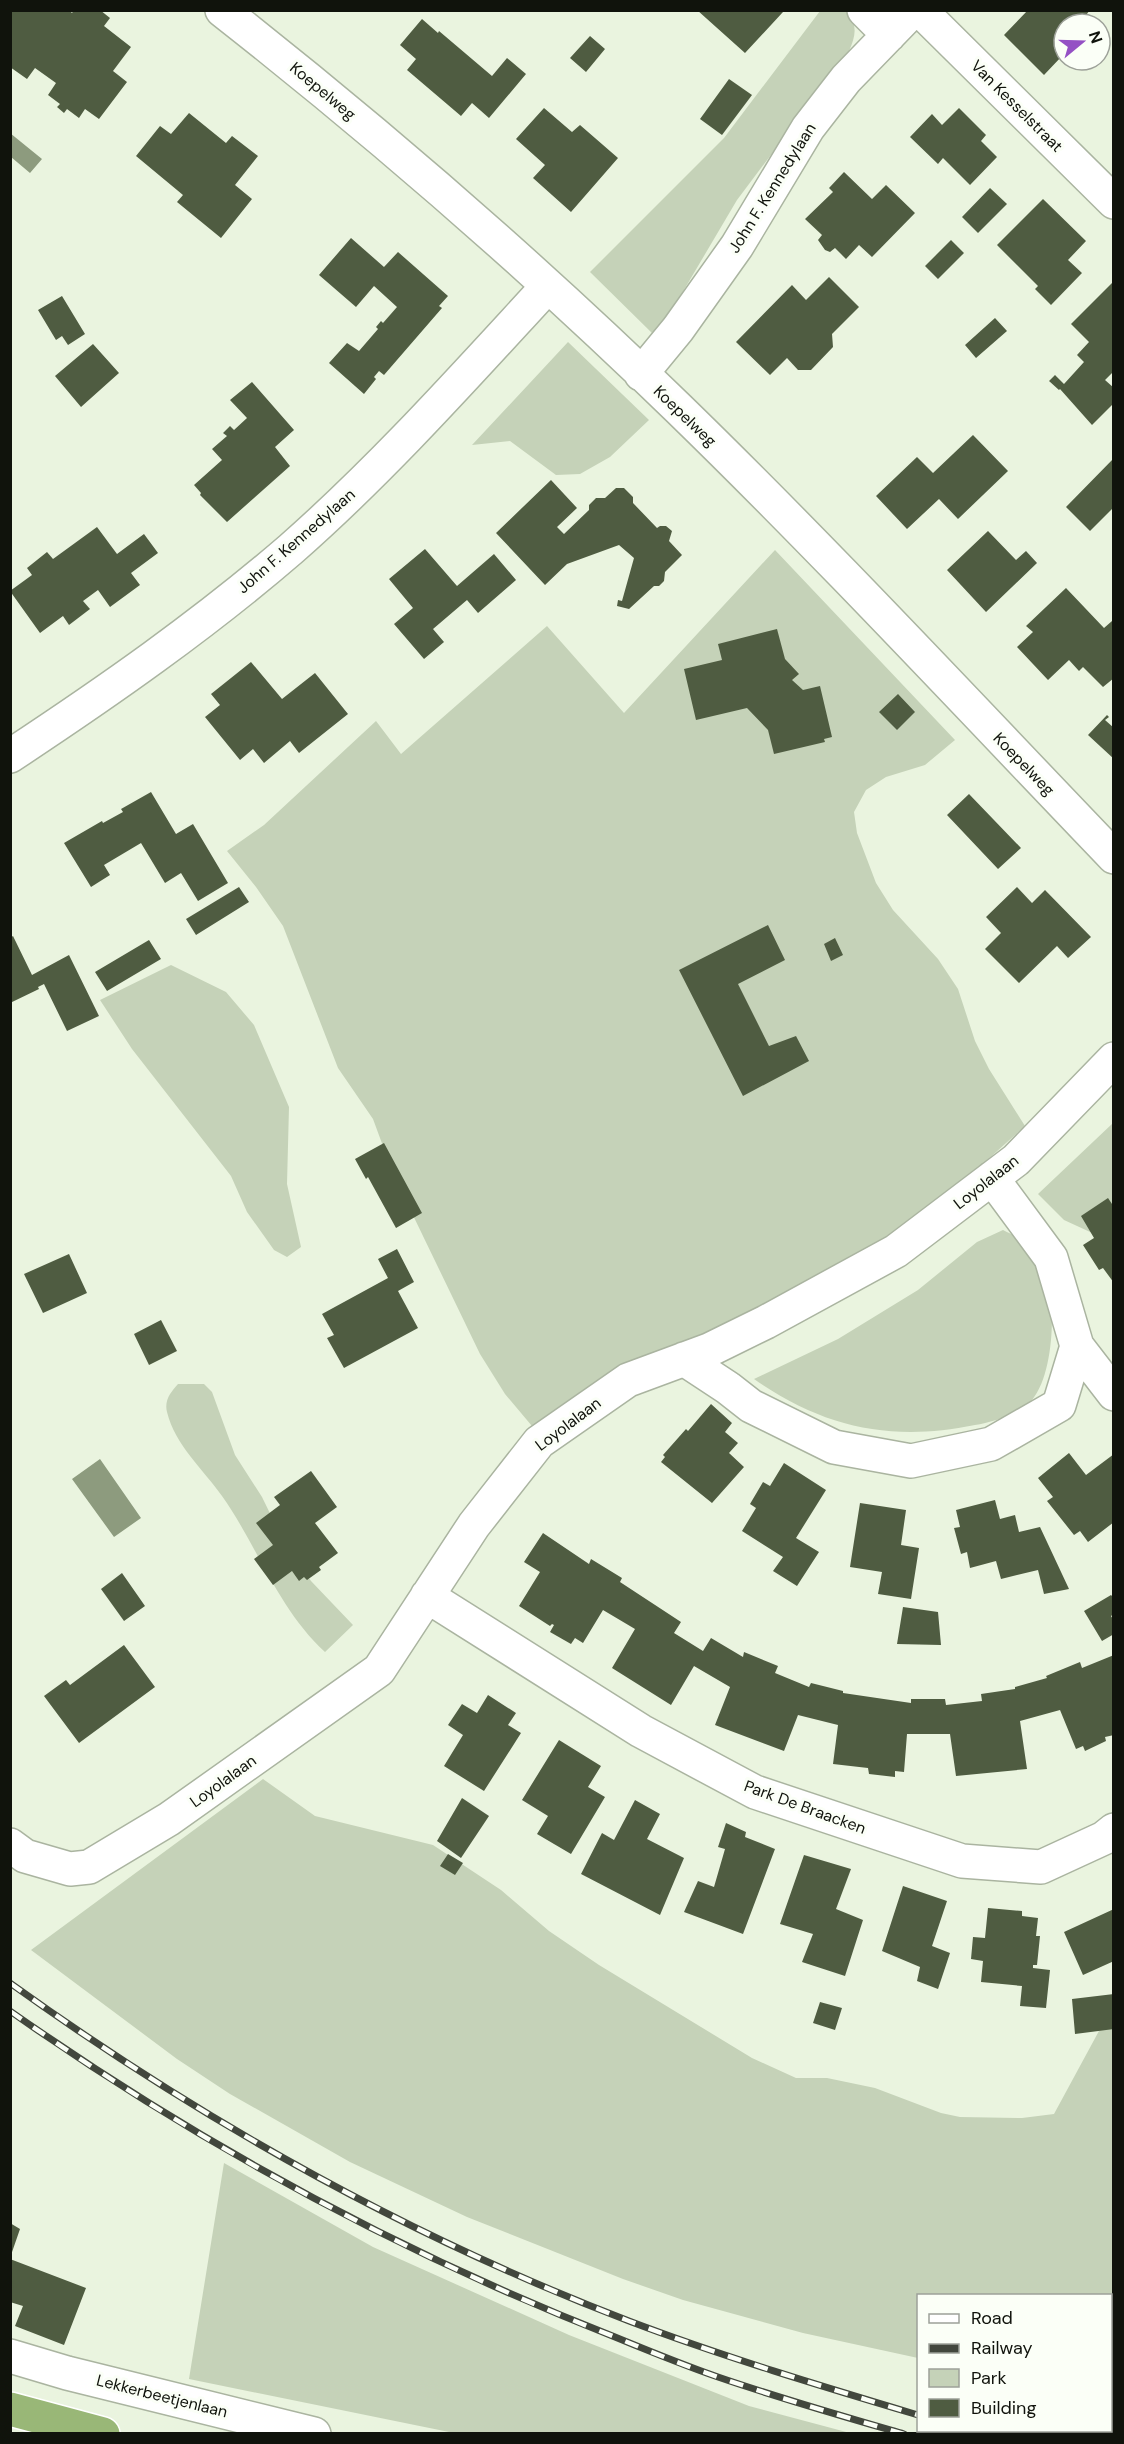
<svg xmlns="http://www.w3.org/2000/svg" width="1124" height="2444" font-family="'DM Sans',sans-serif">
<style>
.green{fill:#c5d2b8}
.water{fill:#8d9b7e}
.building{fill:#4f5c41}
.lines{fill:none;stroke-linecap:round;stroke-linejoin:round}
.street-casing{stroke:#aab4a0;stroke-width:36}
.highway-casing{stroke:#fff;stroke-width:36}
.street{stroke:#fff;stroke-width:33}
.highway{stroke:#99b777;stroke-width:33}
.rail-casing{stroke:#42473d;stroke-width:7}
.rail{stroke:#fbfff7;stroke-width:4.5;stroke-dasharray:14;stroke-linecap:butt}
.labels{text-anchor:middle;dominant-baseline:central;stroke-width:6;stroke-linejoin:round;paint-order:stroke}
.street-label{font-size:16px;fill:#10130c;stroke:#fbfff7}
</style>
<rect width="100%" height="100%" fill="#eaf4df"/>
<path class="green" d="M820,11H846C858,24 856,35 849,51L737,200L665,322L652,333L590,272L724,138Z
M568,342L649,420L610,457L580,474L556,475L510,441L472,445Z
M775,550L955,740L925,765L886,777L866,790L854,812L857,833L876,883L893,910L938,959L958,989L975,1041L989,1069L1025,1126L934,1208L880,1252L537,1432L505,1394L480,1354L394,1176L373,1119L338,1068L283,926L256,887L227,851L264,825L376,721L401,754L547,626L624,713Z
M171,965L226,992L254,1025L289,1107L287,1184L301,1247L287,1257L274,1250L247,1212L231,1176L132,1049L100,1000Z
M1113,1123V1233L1101,1237L1064,1220L1038,1194Z
M1003,1230C1010,1234 1022,1238 1027,1244C1036,1255 1049,1288 1051,1303C1054,1329 1050,1379 1032,1400C1019,1414 993,1422 975,1425C892,1442 824,1428 754,1379L838,1339L918,1290L977,1242Z
M178,1384H204L212,1392L235,1455L262,1497L284,1542L311,1581L353,1625L325,1652C278,1609 258,1547 222,1496C203,1469 175,1445 167,1412C164,1400 171,1392 178,1384Z
M263,1779L315,1816L433,1845L501,1890L549,1931L599,1965L752,2058L796,2078H827L875,2088L941,2113L960,2117L1022,2118L1054,2114L1106,2018L1113,2011V2404H1110V2296H918V2358L803,2333L683,2300L623,2279L467,2217L350,2162L230,2094L177,2059L31,1950Z
M224,2163L373,2247L569,2335L749,2406L850,2433H454L189,2379Z"/>
<path class="water" d="M10,133L42,159L30,173L11,157Z
M100,1459L141,1518L114,1537L72,1479Z"/>
<path class="building" d="M10,10H69L72,13L74,10H100L110,18L104,26L131,47L113,71L127,82L99,119L85,109L79,118L67,109L64,113L57,107L60,104L48,95L56,83L35,68L27,79L10,67Z
M697,10H781L783,12L745,53Z
M1028,10H1090L1079,24H1064V38L1054,48L1062,56L1044,75L1004,35Z
M422,19L438,33L439,31L492,76L507,58L526,74L489,118L472,103L461,116L407,70L416,59L400,45Z
M590,36L605,49L586,72L570,58Z
M729,79L752,95L722,135L700,119Z
M544,108L572,132L580,125L618,158L571,212L533,178L545,165L516,139Z
M959,108L986,135L981,141L997,157L970,185L943,158L938,164L910,137L932,114L942,125Z
M189,113L226,143L232,136L258,156L235,185L252,199L221,238L177,202L183,195L136,156L160,126L171,134Z
M844,172L872,199L886,185L915,213L872,257L859,245L846,259L835,248L830,252L825,250L818,240L822,235L805,219L833,192L829,188Z
M990,188L1007,204L978,233L962,217Z
M1043,199L1086,241L1068,260L1082,273L1051,305L1035,289L1038,286L997,245Z
M351,238L384,267L398,252L448,296L439,306L442,308L384,375L379,371L374,377L376,379L364,394L329,363L347,343L359,351L378,329L376,327L381,321L383,323L397,307L374,286L356,307L319,275Z
M951,240L964,253L938,279L925,266Z
M829,277L859,307L832,334L833,347L811,370H798L787,358L770,375L736,342L792,285L806,300Z
M1112,283L1114,285V371L1105,380L1114,388V403L1092,425L1060,389L1059,390L1049,381L1055,375L1064,384L1084,362L1077,355L1089,342L1071,324Z
M62,296L85,334L68,345L62,336L56,340L38,310Z
M995,318L1007,331L976,358L965,345Z
M93,344L119,373L81,407L55,376Z
M252,382L294,430L275,447L290,466L227,522L200,495L201,493L194,485L222,460L212,449L227,436L223,433L230,426L234,430L247,418L230,400Z
M973,435L1008,471L958,519L939,499L907,529L876,496L917,457L933,473Z
M1114,458V507L1090,531L1066,507Z
M551,480L577,508L557,527L564,534L589,510V505L596,498H605L616,488H624L633,497V503L657,528L660,526H666L672,531L669,541L682,555L665,572L664,581L659,586H654L629,609L617,606L618,600L622,601L634,558L619,545L567,564L545,585L496,533Z
M97,527L117,554L144,534L158,553L131,573L140,585L110,607L98,590L83,601L90,609L69,625L63,616L40,633L10,591L32,575L27,568L47,552L53,559Z
M988,531L1016,560L1026,551L1037,563L986,612L947,570Z
M425,549L457,586L494,554L516,580L478,613L467,600L433,629L444,642L424,659L394,624L413,608L389,579Z
M1066,588L1104,628L1112,621L1114,623V678L1103,687L1083,667L1079,671L1069,660L1048,680L1017,647L1033,632L1026,626Z
M777,629L785,659L799,674L792,680L803,690L820,686L832,737L824,739L825,742L774,754L768,730L747,708L696,720L684,669L722,660L718,644Z
M251,662L282,699L315,673L348,714L299,753L290,741L264,763L253,749L240,760L205,717L220,705L211,694Z
M898,694L915,712L897,730L879,712Z
M1107,715L1109,717L1105,720L1114,728V759L1088,735Z
M151,792L176,834L193,824L228,883L198,901L181,873L165,883L141,843L104,865L110,875L91,887L64,843L102,821L103,823L123,812L121,809Z
M969,794L1021,848L998,869L947,815Z
M239,887L249,902L196,935L186,919Z
M1017,887L1032,903L1045,890L1091,937L1068,958L1057,946L1019,983L985,949L1001,933L986,917Z
M768,925L785,960L738,984L769,1046L796,1036L809,1061L743,1096L679,970Z
M13,936L32,975L69,955L99,1016L67,1031L44,984L38,987L39,989L10,1003V938Z
M835,938L843,955L831,961L824,944Z
M149,940L161,959L107,991L95,972Z
M384,1143L422,1213L396,1228L368,1177L366,1179L355,1159Z
M1108,1198L1114,1207V1283L1103,1268L1099,1270L1083,1245L1094,1238L1081,1216Z
M397,1249L414,1282L398,1291L418,1328L344,1368L327,1338L334,1335L322,1314L388,1278L378,1259Z
M69,1254L87,1293L43,1313L24,1274Z
M161,1320L177,1351L149,1365L134,1334Z
M711,1404L732,1423L725,1432L738,1443L729,1453L744,1467L712,1503L661,1462L665,1457L663,1455L686,1429L688,1431Z
M1069,1453L1086,1475L1114,1454V1522L1088,1542L1080,1531L1074,1535L1047,1501L1053,1497L1038,1478Z
M784,1463L826,1490L796,1538L819,1552L797,1586L773,1571L783,1557L742,1531L756,1508L750,1504L763,1482L770,1486Z
M311,1471L337,1507L315,1523L338,1553L319,1567L321,1570L307,1580L304,1577L299,1581L292,1571L273,1585L254,1559L273,1545L256,1523L280,1505L274,1497Z
M995,1500L1000,1519L1015,1515L1019,1532L1040,1527L1069,1589L1044,1594L1038,1570L1001,1579L996,1561L970,1568L967,1552L961,1554L954,1528L960,1527L956,1510Z
M860,1503L906,1510L901,1545L919,1548L911,1599L878,1594L882,1572L850,1567Z
M543,1533L589,1564L591,1559L622,1578L620,1582L681,1622L674,1633L703,1651L711,1638L743,1657L744,1652L778,1666L775,1673L809,1687L811,1683L843,1691V1693L911,1703V1699H945L946,1705L982,1701L981,1694L1015,1689V1687L1047,1678L1046,1676L1080,1662L1082,1668L1114,1655V1735L1105,1737L1106,1741L1085,1751L1083,1746L1076,1749L1060,1710L1020,1721L1027,1769L956,1776L950,1734H907L904,1772L895,1771V1777L869,1774L868,1768L833,1764L838,1725L798,1715L784,1751L715,1725L730,1687L694,1666L671,1705L612,1668L635,1629L603,1610L583,1643L575,1638L571,1644L550,1632L554,1625L552,1624L550,1626L519,1606L540,1572L524,1562Z
M122,1573L145,1606L124,1621L101,1589Z
M1111,1595L1114,1598V1614L1111,1616L1114,1621V1634L1102,1641L1084,1611Z
M903,1607L938,1612L941,1645L897,1644Z
M124,1645L155,1687L79,1743L44,1696L66,1680L70,1685Z
M488,1695L516,1713L508,1725L521,1733L484,1791L444,1766L463,1735L448,1725L462,1704L477,1713Z
M559,1740L601,1766L588,1787L605,1797L571,1854L537,1834L548,1816L522,1800Z
M462,1798L489,1816L461,1858L437,1841Z
M635,1800L660,1814L647,1839L684,1858L660,1915L581,1874L602,1833L614,1840Z
M726,1823L746,1832L745,1837L775,1849L743,1934L684,1912L698,1881L714,1887L725,1849L718,1847Z
M448,1854L463,1863L455,1875L440,1866Z
M804,1855L851,1869L836,1909L863,1920L845,1976L802,1962L813,1934L780,1924Z
M903,1886L947,1901L932,1946L950,1953L938,1989L917,1981L920,1967L882,1951Z
M988,1908L1022,1911V1916L1038,1918L1036,1936H1040L1037,1965H1033V1968L1050,1970L1046,2008L1020,2006L1022,1986L981,1982L983,1961L971,1959L973,1937L985,1938Z
M1114,1909V1961L1083,1975L1064,1932Z
M1114,1994V2029L1075,2034L1072,1999Z
M820,2002L842,2008L835,2030L813,2023Z
M10,2223L20,2229L11,2255H10Z
M10,2259L86,2288L64,2345L15,2326L23,2306L10,2302Z"/>
<g class="lines">
<defs>
<path id="street" d="M222,10C381,135 534,268 679,409C828,554 970,707 1114,857
M864,10L889,35
M920,10L1114,202
M641,374L678,329L737,246L808,128L846,79L913,10
M10,756C107,692 203,625 291,549C383,468 464,377 547,287
M1077,1346L1114,1394
M684,1359L728,1388L751,1406L834,1447L911,1461L991,1444L1059,1405L1077,1346L1051,1258L992,1178
M427,1596L641,1731L755,1792L962,1861L1041,1867L1104,1838L1114,1830
M10,1845L25,1856L70,1869L89,1867L169,1819L379,1670L474,1525L539,1442L628,1380L709,1350L766,1322L896,1251L1016,1160L1114,1059
M10,2356L67,2373L314,2434"/>
<path id="highway" d="M10,2409L103,2434"/>
</defs>
<use href="#street" class="street-casing"/>
<use href="#highway" class="highway-casing"/>
<use href="#street" class="street"/>
<use href="#highway" class="highway"/>
<defs>
<path id="rail" d="M10,1983C201,2120 409,2237 629,2321C724,2357 821,2386 918,2415
M10,2011C201,2145 398,2252 615,2337C649,2351 683,2365 718,2377C779,2398 842,2416 904,2434
M974,2430L988,2434"/>
</defs>
<use href="#rail" class="rail-casing"/>
<use href="#rail" class="rail"/>
</g>
<g class="labels">
<g class="street-label">
<text transform="translate(323 91) rotate(40)">Koepelweg</text>
<text transform="translate(1017 106) rotate(45)">Van Kesselstraat</text>
<text transform="translate(772 188) rotate(-58)">John F. Kennedylaan</text>
<text transform="translate(685 416) rotate(44)">Koepelweg</text>
<text transform="translate(296 541) rotate(-41)">John F. Kennedylaan</text>
<text transform="translate(1024 764) rotate(46)">Koepelweg</text>
<text transform="translate(986 1182) rotate(-38)">Loyolalaan</text>
<text transform="translate(568 1424) rotate(-37)">Loyolalaan</text>
<text transform="translate(223 1781) rotate(-36)">Loyolalaan</text>
<text transform="translate(805 1807) rotate(20)">Park De Braacken</text>
<text transform="translate(162 2396) rotate(14)">Lekkerbeetjenlaan</text>
</g>
</g>
<rect width="1124" height="2444" fill="none" stroke="#10130c" stroke-width="24"/>
<rect x="917" y="2294" width="195" height="138" fill="#fbfff7" stroke="#9da199" stroke-width="1.5"/>
<rect x="929" y="2314" width="30" height="9" fill="#ffffff" stroke="#9da199" stroke-width="1.5"/>
<text x="971" y="2324" font-size="18" fill="#10130c">Road</text>
<rect x="929" y="2344" width="30" height="9" fill="#42473d" stroke="#9da199" stroke-width="1.5"/>
<text x="971" y="2354" font-size="18" fill="#10130c">Railway</text>
<rect x="929" y="2369" width="30" height="18" fill="#c5d2b8" stroke="#9da199" stroke-width="1.5"/>
<text x="971" y="2384" font-size="18" fill="#10130c">Park</text>
<rect x="929" y="2399" width="30" height="18" fill="#4f5c41" stroke="#9da199" stroke-width="1.5"/>
<text x="971" y="2414" font-size="18" fill="#10130c">Building</text>
<g transform="translate(1082 42) rotate(71)"><circle r="28" fill="#fbfff7" stroke="#9da199" stroke-width="1.5"/>
<path d="M0-4.5L10 22L0 15L-10 22Z" fill="#9450c4"/>
<text y="-9" font-size="16" font-weight="bold" text-anchor="middle" fill="#10130c">N</text>
</g>
</svg>
